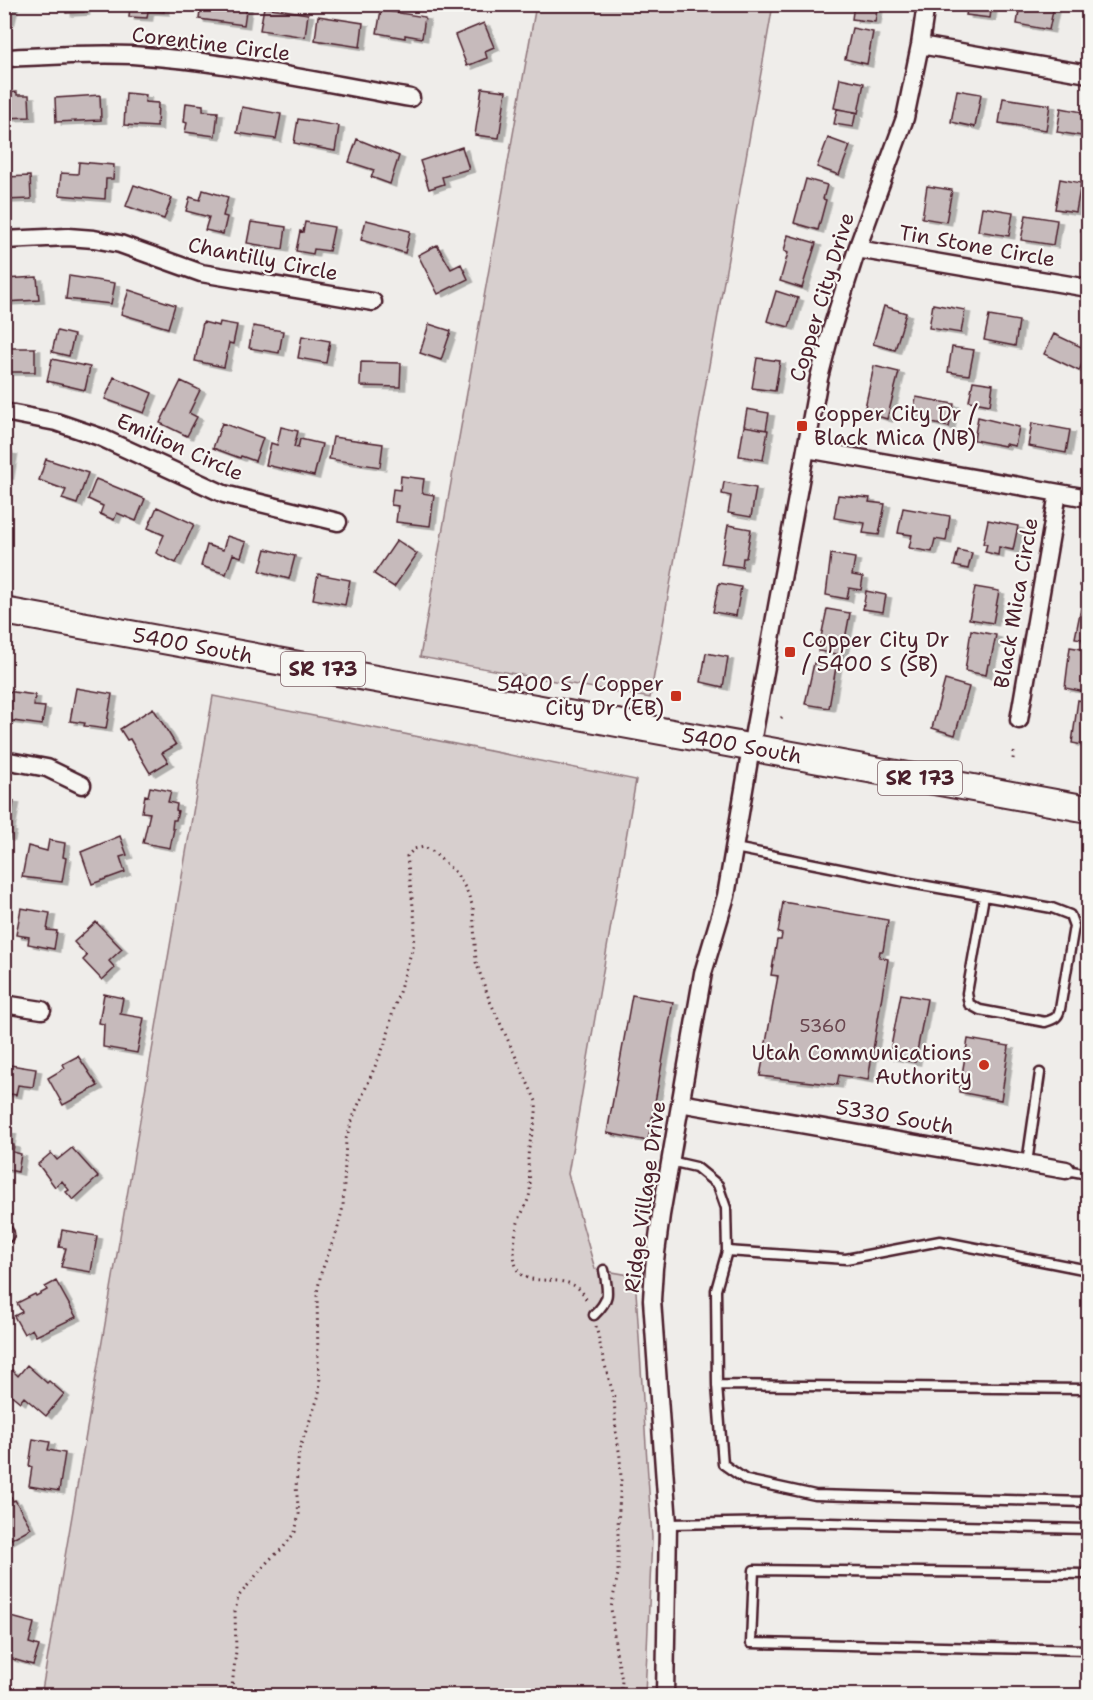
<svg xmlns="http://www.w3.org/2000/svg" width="1093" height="1700" font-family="'Shantell Sans',sans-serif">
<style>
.green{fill:#d7cfce;stroke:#90777c;stroke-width:1.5}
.building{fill:#c6babb;stroke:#4a1f2b;stroke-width:1.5;filter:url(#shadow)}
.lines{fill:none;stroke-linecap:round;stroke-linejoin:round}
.lane-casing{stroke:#4a1f2b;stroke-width:13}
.street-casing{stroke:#4a1f2b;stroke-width:21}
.primary-casing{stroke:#4a1f2b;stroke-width:30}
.path{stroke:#4a1f2b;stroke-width:3;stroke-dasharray:1.5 4.5;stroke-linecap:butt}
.lane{stroke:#f6f6f2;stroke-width:8}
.street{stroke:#f6f6f2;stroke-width:16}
.primary{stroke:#f6f6f2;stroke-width:26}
.poi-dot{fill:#c8321e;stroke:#f6f6f2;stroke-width:2}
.labels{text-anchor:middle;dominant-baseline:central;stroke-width:4.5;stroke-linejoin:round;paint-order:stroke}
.number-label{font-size:18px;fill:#69464f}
.shield{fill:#f6f6f2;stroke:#7e6067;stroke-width:1.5}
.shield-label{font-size:20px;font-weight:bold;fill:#4a1f2b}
.street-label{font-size:21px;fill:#4a1f2b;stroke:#f6f6f2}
.poi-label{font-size:21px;fill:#4a1f2b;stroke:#f6f6f2;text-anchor:start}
</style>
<defs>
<filter id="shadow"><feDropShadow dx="5.5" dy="3" stdDeviation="0" flood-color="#0004"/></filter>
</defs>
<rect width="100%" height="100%" fill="#efedea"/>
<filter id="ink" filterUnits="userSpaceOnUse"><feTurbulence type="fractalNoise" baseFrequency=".0167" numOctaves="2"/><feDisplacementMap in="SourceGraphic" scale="12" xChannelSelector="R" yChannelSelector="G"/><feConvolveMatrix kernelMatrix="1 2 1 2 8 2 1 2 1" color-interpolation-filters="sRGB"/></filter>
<g filter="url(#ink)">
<path class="green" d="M536,5H773L650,698L420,657Z
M213,696L636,780L568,1174L595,1269L635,1276L652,1538L645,1695L41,1696Z"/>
<path class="building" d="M4,4H13L9,21L4,19Z
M65,4H98V5L84,6V12L66,13Z
M130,4H164V12L148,11L147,18L129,17Z
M201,4H247L244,25L199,19Z
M854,4H878L875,22L852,19Z
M968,4H992L990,18L966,15Z
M1020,4L1054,6L1049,30L1017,24Z
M264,7L308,14L305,37L260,30Z
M381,10L425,17L422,38L405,35V38L377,33Z
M1086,11H1088V33L1082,32Z
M318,16L363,23L360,47L315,40Z
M484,23L494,47L485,51L487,58L467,66L455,35Z
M852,28L873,32L867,64L845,59Z
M840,78L864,83L858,113L834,108Z
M482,88L506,91L499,138L475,135Z
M957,90L981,94L975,127L951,122Z
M17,92V95H29L30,117L4,118V93Z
M126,93L146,95L145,102L158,103L157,127L124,125Z
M100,95L101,120L56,122L55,98Z
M1003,98L1050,105L1046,130L999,123Z
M186,103L203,105V111L218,112L215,136L185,132L187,123L184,122Z
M242,107L281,114L276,139L237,133Z
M1061,108L1088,113V137L1057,132Z
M837,109L856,112L853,127L834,124Z
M298,119L339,126L335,151L294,143Z
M828,138L850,146L839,175L817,167Z
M357,139L399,156L390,184L371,177L374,170L349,162Z
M462,147L469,169L442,177L444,184L429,189L420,161Z
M79,162L114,165L113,179H106L105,199L59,195L61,173L78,174Z
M30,176L31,199L4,200V177Z
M806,179L827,185L823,199L826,200L818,230L794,223Z
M1060,179L1081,183L1076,212L1055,209Z
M134,185L172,198L164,219L126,206Z
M927,186L952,190L946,222L922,218Z
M203,190L228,197L223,216L227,217L223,234L205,230L209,217L186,211L190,197L200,200Z
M982,207L1013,212L1009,236L978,231Z
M1085,208L1088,209V233L1081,231Z
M1026,215L1057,220L1053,245L1021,240Z
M366,220L410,231L405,253L361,240Z
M251,222L286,227L283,249L247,243Z
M305,222L334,227L329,251L314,249L313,254L296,251L300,231L303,232Z
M788,235L816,243L802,288L780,281L788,253L784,251Z
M437,245L451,269L461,264L468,279L438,294L418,255Z
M69,276L115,283L111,304L66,299Z
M37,277L39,300L4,302V279Z
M129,290L175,305L168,328L121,314Z
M776,291L798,298L789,327L767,321Z
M933,304L965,310L961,333L929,328Z
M884,306L906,313L895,350L873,344Z
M989,316L1019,321L1015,346L984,340Z
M203,322L219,326L220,322L237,325L233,344L229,343L224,367L195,361Z
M429,324L451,331L441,360L420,353Z
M253,326L283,331L279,353L249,348Z
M57,331L74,335L69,356L52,352Z
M1054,334L1088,350L1079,371L1044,354Z
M302,336L330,341L326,363L298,358Z
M952,347L974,350L969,375L948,372Z
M4,348H35V372H4Z
M757,358L780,361L775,391L752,388Z
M52,359L90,367L85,390L47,381Z
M361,362L401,363L400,387L360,386Z
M874,366L899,372L887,419L864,412Z
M114,377L152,393L144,413L105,399Z
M181,381L200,390L189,413L197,417L187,436L160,423Z
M973,381L993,384L990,405L969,401Z
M916,397L954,404L949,427L912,418Z
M747,409L769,413L766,430L744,426Z
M978,417L1019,427L1015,446L1005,444V446L974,440Z
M222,423L263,438L255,461L241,456L240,458L213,448Z
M1032,423L1070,430L1066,453L1028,446Z
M744,426L768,430L763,460L739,456Z
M281,427L298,431L294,447L298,448L300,439L322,444L314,476L266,465L271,443L277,445Z
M333,437L383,444L380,467L329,459Z
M4,451L12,452L8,476L4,475Z
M46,459L88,473L77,504L62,499L66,490L39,480Z
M401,476L424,479L422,493L434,495L430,526L396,522L398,506L391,505L393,489L400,490Z
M96,479L145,499L136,521L117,513L114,520L100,514L103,506L88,499Z
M724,482L756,488L751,517L728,513L731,496L722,494Z
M838,495L870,498L869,502L885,504L879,535L863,533L865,523L834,518Z
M157,507L194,524L176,563L156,553L164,535L148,528Z
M903,508L950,516L946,541L935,539L932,552L909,548L912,535L898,533Z
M988,520L1018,526L1013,550L999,547L998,555L985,552L987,544H983Z
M728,525L751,529L746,558H743L742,567L721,564Z
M227,536L246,542L241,557L233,554L226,574L201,566L207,545L223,550Z
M397,540L417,554L394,587L374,574Z
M1085,544H1088V588L1080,586Z
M266,549L295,556L289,579L260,571Z
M958,550L972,553L968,569L954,566Z
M831,554L855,558L852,575L863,577L861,590L849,588L847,599L826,595Z
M318,574L350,580L345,605L313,599Z
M719,583L741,587L736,616L713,612Z
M975,587L999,591L993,623L969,619Z
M866,591L886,595L883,612L863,609Z
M1085,599L1088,600V640L1075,638L1081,608H1083Z
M827,609L850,613L842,655L818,651Z
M971,630L996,635L990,664H988L986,675L965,671Z
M1070,647L1088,650V682L1085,692L1065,688Z
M706,653L728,657L723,687L701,682Z
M814,663L836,667L829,708L805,704Z
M945,680L969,687L955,735L932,728Z
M76,688L112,694L106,729L84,726L85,723L70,721Z
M6,691L35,695L34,706L45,707L42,725L6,720Z
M1078,700L1088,702V746L1072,743Z
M153,708L176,745L162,753L168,762L150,773L130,739L127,740L120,729Z
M150,787L171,791L168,802L177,804L176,810L178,811L176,820H173L172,829H174L170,848L143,843L150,813L142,812L145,795L148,796Z
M4,800L14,801L9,828L11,829L9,838L4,837Z
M120,836L127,855L120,857L125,872L92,884L81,852Z
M49,840L65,843L63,857L66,858L62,882L22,877L28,846L47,851Z
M783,902L888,920L883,951H880L879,957L888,959L868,1080L839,1075L837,1085L760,1076L778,976L771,975L777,940H781L782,934L778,933Z
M21,908L50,913L47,930L57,931L54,949L28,944L29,937L16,935Z
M96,922L122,949L109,961L115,968L102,980L83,960L87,956L74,942Z
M104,994L123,998L120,1014L144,1018L137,1053L103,1047L104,1024L99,1023Z
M901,994L927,999L915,1062L889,1057Z
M632,995L673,1002L648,1141L607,1133Z
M968,1039L1009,1046L1001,1100L959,1092Z
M78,1056L98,1086L63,1105L48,1078L65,1068L63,1064Z
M4,1064L36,1069L33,1087L18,1085L16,1095L4,1093Z
M4,1131L11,1132L9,1144L14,1145L13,1152L21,1154L18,1172L4,1169Z
M72,1148L98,1177L73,1200L66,1192L69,1190L62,1181L55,1187L38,1164L51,1153L57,1160Z
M62,1230L97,1236L91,1272L61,1267L66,1248L59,1247Z
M56,1281L76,1317L36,1336L32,1329L24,1334L14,1316L22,1312L17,1303L35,1294L36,1296L47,1290L45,1287Z
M27,1365L47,1383L49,1381L64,1394L46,1416L24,1397L20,1402L4,1389V1379L12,1370L18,1376Z
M33,1439L50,1442L48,1450L65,1453L59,1491L29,1486L32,1467L29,1466Z
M11,1497L13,1501L15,1500L31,1528L4,1543V1501Z
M4,1615L34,1623L29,1643L39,1646L33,1665L9,1658V1655L4,1653Z"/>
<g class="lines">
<defs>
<path id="lane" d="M735,848L910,883L1052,908L1070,915L1074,926L1060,1009C1058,1018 1054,1019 1045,1022L980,1010L969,1004L967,993L984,896
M670,1161L696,1167L718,1185L726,1208L727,1251
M1027,1163L1040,1073
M1066,1170L1088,1174
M1088,1270L940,1241L846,1259L727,1251L716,1290L717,1385L723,1464L746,1480L815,1495L1088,1502
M594,1315C611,1299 608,1292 604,1270
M717,1385L1088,1389
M668,1524L786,1522L1088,1529
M1088,1574L754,1570L751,1643L1088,1650"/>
<path id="street" d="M920,45L1088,74
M4,58C47,56 90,53 132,55C226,61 319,82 411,98
M4,240L68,237L94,239L120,244L201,273L373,302
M857,249L1088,288
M4,412L56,422L100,437L224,494L338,522
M807,449L1088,498
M1019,720L1058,493
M4,760L47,768L82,785
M4,1004L42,1010
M680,1103L1066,1170
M4,1234H5
M665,1696L668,1524L652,1300L654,1268L661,1215L703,973L726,896L751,748L819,378L831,331L857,249L905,118L920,45L926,4"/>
<g id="primary">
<path id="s1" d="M4,611L1088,809"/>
</g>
</defs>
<use href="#lane" class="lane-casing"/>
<use href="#street" class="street-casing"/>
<use href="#primary" class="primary-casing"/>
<path class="path" d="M781,718L783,716
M1013,759L1014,752
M596,1326L603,1358L614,1397L616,1432L620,1457L621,1479L618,1525V1574L611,1608L616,1652L622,1680L621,1696
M231,1696L236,1651L235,1612L238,1597L269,1560L283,1548L295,1532L299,1514L296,1487L299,1450L319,1395L320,1378L318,1361L317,1293L321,1273L337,1231L343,1207L346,1139L354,1115L387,1039L392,1015L413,947L415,923L407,856L414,849L424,847L432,851L456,873L466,889L473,907L476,962L489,999L536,1101C538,1123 528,1139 528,1160C528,1170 531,1181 530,1192C528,1204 520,1214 517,1226C514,1239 512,1260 518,1271C528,1288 564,1272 581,1291C584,1294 586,1299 588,1303"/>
<use href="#lane" class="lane"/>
<use href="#street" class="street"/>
<use href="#primary" class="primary"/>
</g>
</g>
<g class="poi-dot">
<rect x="796" y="420" width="12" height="12" rx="3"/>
<rect x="784" y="646" width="12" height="12" rx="3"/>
<rect x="670" y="690" width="12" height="12" rx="3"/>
<circle cx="984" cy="1065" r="6"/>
</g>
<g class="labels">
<g class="number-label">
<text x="823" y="1026">5360</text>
</g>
<g class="shield">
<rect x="281" y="652" width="84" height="34" rx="4.5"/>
<rect x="878" y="761" width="84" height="34" rx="4.5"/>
</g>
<g class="shield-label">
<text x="323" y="669">SR 173</text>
<text x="920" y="778">SR 173</text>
</g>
<g class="street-label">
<text transform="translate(211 44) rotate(7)">Corentine Circle</text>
<text transform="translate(977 246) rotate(10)">Tin Stone Circle</text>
<text transform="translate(263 259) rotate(11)">Chantilly Circle</text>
<text transform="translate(822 297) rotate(-73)">Copper City Drive</text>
<text transform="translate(180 447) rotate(24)">Emilion Circle</text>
<text transform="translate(1016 603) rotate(-80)">Black Mica Circle</text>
<text stroke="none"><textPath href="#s1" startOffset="192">5400 South</textPath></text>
<text stroke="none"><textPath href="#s1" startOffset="750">5400 South</textPath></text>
<text transform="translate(895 1117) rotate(10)">5330 South</text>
<text transform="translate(645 1197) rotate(-82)">Ridge Village Drive</text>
</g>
<g class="poi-label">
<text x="814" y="414">Copper City Dr /<tspan x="814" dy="24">Black Mica (NB)</tspan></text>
<text x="802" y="640">Copper City Dr<tspan x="802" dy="24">/ 5400 S (SB)</tspan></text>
<text x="664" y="684" text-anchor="end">5400 S / Copper<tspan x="664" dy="24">City Dr (EB)</tspan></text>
<text x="972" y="1053" text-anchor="end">Utah Communications<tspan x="972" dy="24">Authority</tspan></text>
</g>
</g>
<rect width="1093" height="1700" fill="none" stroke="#f6f6f2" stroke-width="24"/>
<rect x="12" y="12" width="1069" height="1676" fill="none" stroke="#4a1f2b" stroke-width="2" filter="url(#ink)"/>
</svg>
